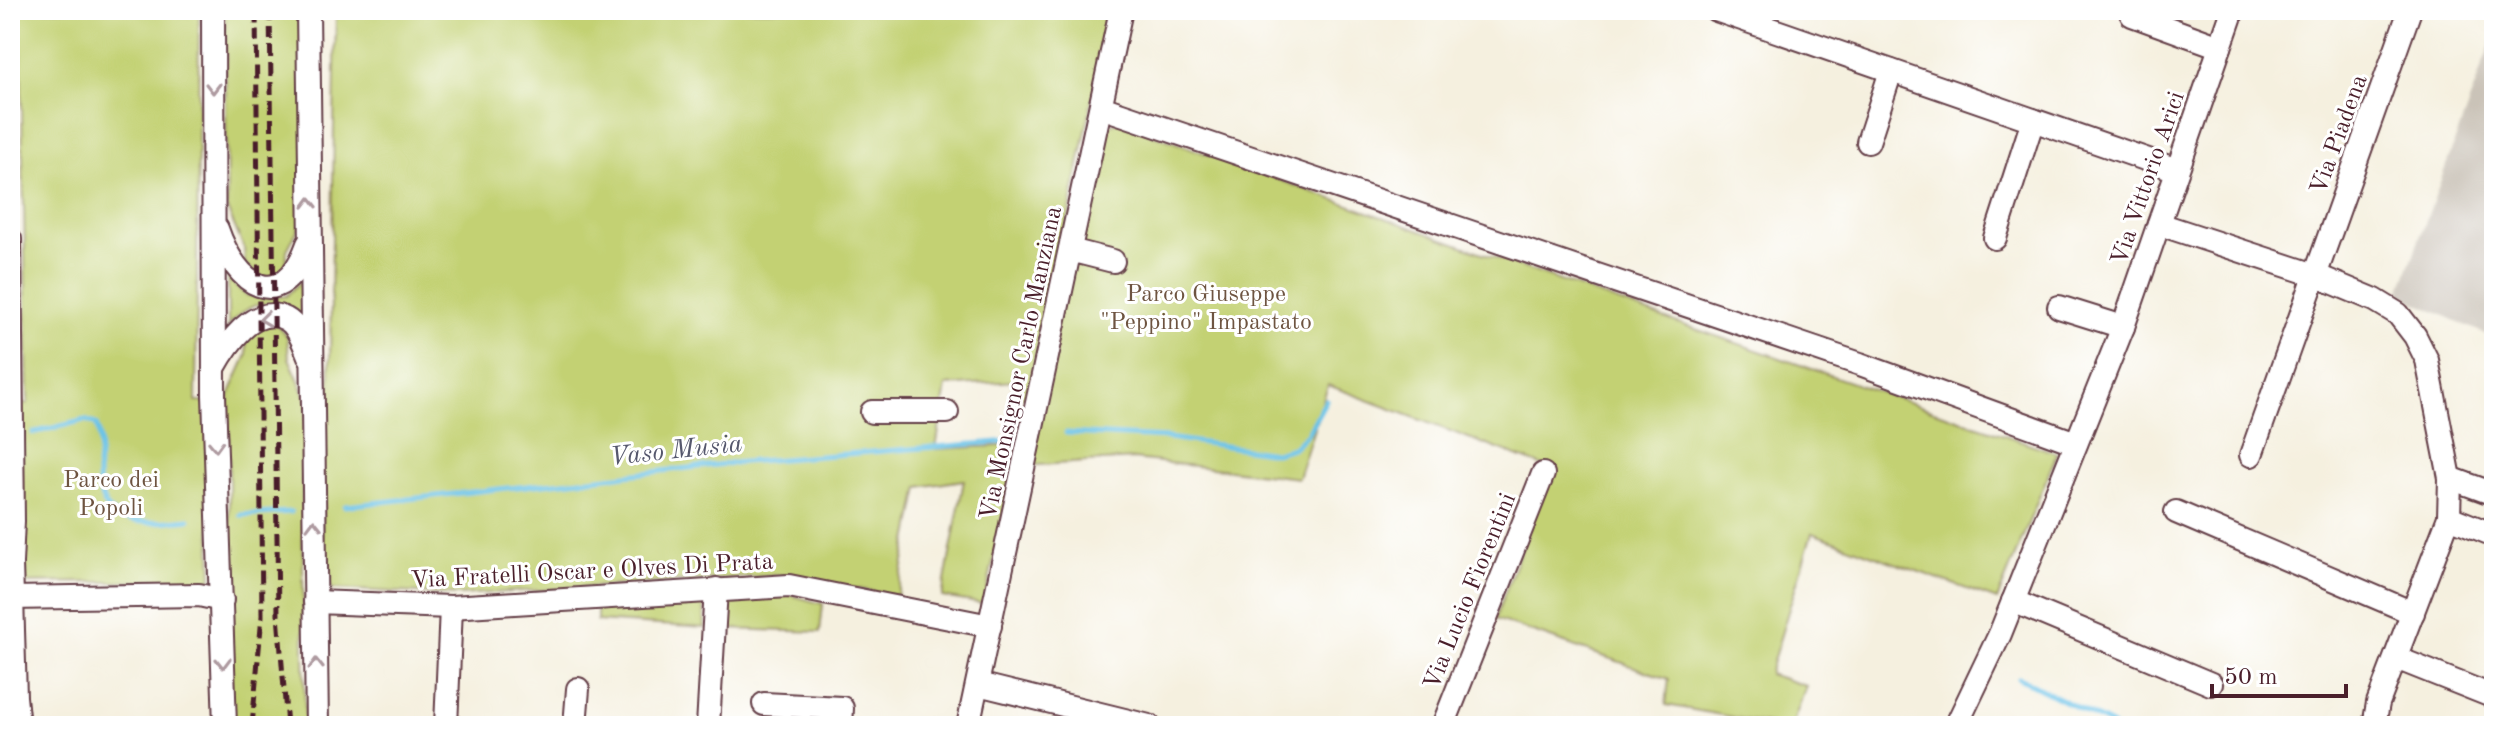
<svg xmlns="http://www.w3.org/2000/svg" width="2504" height="736" viewBox="0 0 2504 736" font-family="'Old Standard TT',serif">
<style>
.industrial{fill:#cac3b8}
.green{fill:#c3d173;stroke:#86784f;stroke-width:2}
.lines{fill:none;stroke-linecap:round;stroke-linejoin:round}
.stream{stroke:#6bc3e8;stroke-width:5}
.minor-casing{stroke:#643e46;stroke-width:26}
.minor{stroke:#fff;stroke-width:22}
.rail{stroke:#4a1f2b;stroke-width:5;stroke-dasharray:12 6;stroke-linecap:butt}
.oneway{stroke:#ae9aa0}
.labels{text-anchor:middle;stroke-width:6;stroke-linejoin:round;paint-order:stroke}
.street-label{font-size:24px;fill:#4a1f2b;stroke:#fff}
.park-label{font-size:24px;fill:#6e5441;stroke:#fff}
.water-label{font-size:26px;font-style:italic;fill:#56586d;stroke:#fff}
</style>
<rect width="100%" height="100%" fill="#fff"/>
<filter id="ink" filterUnits="userSpaceOnUse"><feTurbulence type="fractalNoise" baseFrequency=".0125" numOctaves="2"/><feDisplacementMap in="SourceGraphic" scale="16" xChannelSelector="R" yChannelSelector="G"/><feConvolveMatrix kernelMatrix="1 2 1 2 8 2 1 2 1" color-interpolation-filters="sRGB"/></filter>
<filter id="wash" filterUnits="userSpaceOnUse"><feTurbulence type="fractalNoise" baseFrequency=".006" numOctaves="4" result="noise"/><feDisplacementMap in="SourceGraphic" scale="32" xChannelSelector="R" yChannelSelector="G"/><feGaussianBlur stdDeviation="1.8" result="paint"/><feColorMatrix in="noise" values="0 0 0 0 0 0 0 0 0 0 0 0 0 0 0 0 0 1.4 0 .05"/><feComposite in="paint" operator="in"/></filter>
<g filter="url(#wash)">
<rect width="100%" height="100%" fill="#f5f0df"/>
<polygon class="industrial" points="2494,34 2494,338 2399,295"/>
<g class="green">
<polygon points="20,10 199,10 196,402 207,402 212,581 10,583 10,405 28,403"/>
<polygon points="225,10 302,10 307,212 287,250 286,267 266,280 245,264 244,248 227,209"/>
<polygon points="336,10 1110,10 1034,391 1021,398 1011,398 1014,381 946,386 936,449 1018,445 984,604 942,597 964,480 919,487 897,596 783,575 460,595 332,589 322,578 321,417 329,416"/>
<polygon points="1118,122 1649,313 2057,453 1997,600 1812,533 1769,674 1806,686 1792,726 1781,726 1666,705 1669,679 1495,619 1551,469 1328,385 1298,478 1134,459 1024,466 1096,129"/>
<path d="M228,274L235,286L246,295L266,298L286,296L306,276V328C283,295 252,296 228,327Z"/>
<polygon points="257,325 277,325 287,336 289,358 307,399 302,486 305,726 229,726 229,395 247,355 246,338"/>
<polygon points="787,594 823,604 820,632 728,629 725,599"/>
<polygon points="704,598 705,628 597,621 597,602"/>
</g>
<g class="lines">
<g class="stream">
<path d="M33,433L85,420L96,424C103,441 98,455 98,472C97,533 147,523 189,519"/>
<polyline points="1066,433 1168,438 1275,453 1293,448 1307,434 1326,400"/>
<polyline points="345,506 743,462 1012,441"/>
<polyline points="240,515 291,512"/>
<polyline points="2019,678 2113,726"/>
<polyline points="2257,726 2265,723 2292,726"/>
</g>
</g>
</g>
<g filter="url(#ink)">
<g class="lines">
<defs>
<g id="minor">
<polyline points="213,10 214,395 225,726"/>
<polyline points="308,10 317,726"/>
<polyline points="1716,10 2177,170"/>
<polyline points="2132,15 2220,47"/>
<polyline points="1101,107 1860,364 2076,443"/>
<polyline points="1868,142 1891,71"/>
<polyline points="2159,224 2315,275 2375,300 2398,314 2415,336 2427,360 2450,478 2449,517 2378,703 2374,726"/>
<path d="M217,229C236,285 281,318 308,244"/>
<polyline points="1995,238 2033,120"/>
<polyline points="10,239 13,521 11,563 15,697 18,726"/>
<polyline points="1070,250 1113,261"/>
<polyline points="2059,307 2123,327"/>
<path d="M214,368C226,346 254,302 286,319C298,325 304,344 309,356"/>
<polyline points="872,412 947,412"/>
<polyline points="2251,455 2410,10"/>
<polyline points="2450,478 2494,494"/>
<polyline points="2176,512 2413,613"/>
<polyline points="2449,517 2494,535"/>
<polyline points="10,598 199,595 222,600"/>
<polyline points="2013,601 2211,684"/>
<polyline points="315,602 451,607 789,586 990,626"/>
<polyline points="2396,658 2494,697"/>
<polyline points="978,684 1149,726"/>
<polyline points="764,704 842,708 841,726"/>
<polyline points="446,726 451,607"/>
<polyline points="575,726 578,689"/>
<polyline points="708,726 716,589"/>
<polyline points="968,726 1121,10"/>
<polyline points="1443,726 1543,474"/>
<polyline points="1956,726 2000,634 2123,327 2233,10"/>
</g>
</defs>
<use href="#minor" class="minor-casing"/>
<use href="#minor" class="minor"/>
<g class="rail">
<polyline points="270,10 278,615 287,726"/>
<polyline points="252,726 262,616 256,10"/>
</g>
</g>
<defs><path id="oneway-chevron" d="M-2-3.5L2.5 0L-2 3.5" fill="none" stroke-width="1.6" stroke-linecap="round" stroke-linejoin="round" transform="scale(2)"/></defs>
<g class="oneway">
<use href="#oneway-chevron" transform="translate(213 88) rotate(90)"/>
<use href="#oneway-chevron" transform="translate(310 203) rotate(-91)"/>
<use href="#oneway-chevron" transform="translate(265 319) rotate(173)"/>
<use href="#oneway-chevron" transform="translate(216 446) rotate(88)"/>
<use href="#oneway-chevron" transform="translate(314 525) rotate(-91)"/>
<use href="#oneway-chevron" transform="translate(223 663) rotate(89)"/>
<use href="#oneway-chevron" transform="translate(316 664) rotate(-91)"/>
</g>
</g>
<g class="labels">
<g class="street-label">
<text transform="translate(2338 134) rotate(-70)" y="8">Via Piadena</text>
<text transform="translate(2147 178) rotate(-71)" y="8">Via Vittorio Arici</text>
<text transform="translate(1020 363) rotate(-78)" y="8">Via Monsignor Carlo Manziana</text>
<text transform="translate(592 570) rotate(-3)" y="8">Via Fratelli Oscar e Olves Di Prata</text>
<text transform="translate(1469 591) rotate(-68)" y="8">Via Lucio Fiorentini</text>
</g>
<g class="park-label">
<text x="1206" y="301">Parco Giuseppe<tspan x="1206" dy="28">"Peppino" Impastato</tspan></text>
<text x="111" y="487">Parco dei<tspan x="111" dy="28">Popoli</tspan></text>
</g>
<g class="water-label">
<text transform="translate(676 449) rotate(-6)" y="9">Vaso Musia</text>
</g>
</g>
<rect width="2504" height="736" fill="none" stroke="#fff" stroke-width="40"/>
<path d="M2212 684v12h134v-12" fill="none" stroke="#4a1f2b" stroke-width="4"/>
<text x="2224" y="684" font-size="24" fill="#4a1f2b" stroke="#ffffff" stroke-width="6" paint-order="stroke">50 m</text>
</svg>
